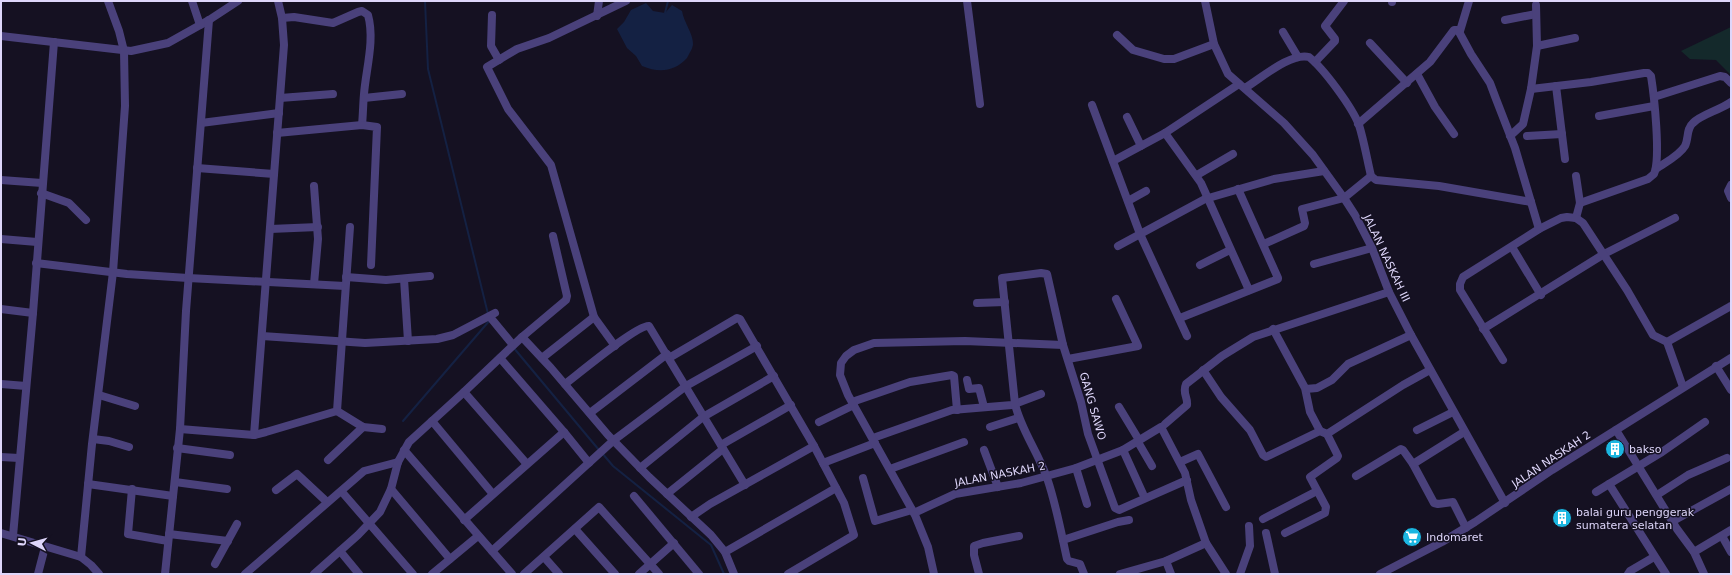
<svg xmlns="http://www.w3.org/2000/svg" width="1732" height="575" viewBox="0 0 1732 575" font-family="'DejaVu Sans',sans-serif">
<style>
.green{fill:#14292b}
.water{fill:#142143}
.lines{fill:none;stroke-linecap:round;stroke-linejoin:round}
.stream{stroke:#142143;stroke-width:2}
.street{stroke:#4a417b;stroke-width:8}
.labels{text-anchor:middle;stroke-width:3;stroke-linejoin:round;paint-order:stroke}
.street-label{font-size:11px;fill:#ded6fa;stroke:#151122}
.poi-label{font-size:11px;fill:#ded6fa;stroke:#151122;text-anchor:start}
</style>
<rect width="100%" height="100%" fill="#151122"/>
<polygon class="green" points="1731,27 1731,75 1716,60 1690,59 1681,51"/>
<path class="water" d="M646,3L653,11L665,13L672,5L682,11C684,23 693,33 693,44C693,48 689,54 687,58C674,72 659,73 642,66L636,56L627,48L617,29L624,22L631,10Z"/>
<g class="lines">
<g class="stream">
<polyline points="425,1 428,69 488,314"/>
<polyline points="665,13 668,1"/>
<polyline points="513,347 599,450"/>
<polyline points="403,421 490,320"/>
<polyline points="602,453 613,466 711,545 724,574"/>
</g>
<g class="street">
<polyline points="192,1 200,25"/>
<polyline points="967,1 980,104"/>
<polyline points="1205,1 1214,44 1228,74 1284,123 1313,155 1344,198 1355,215 1372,248 1389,292 1411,335 1505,503"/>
<polyline points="1392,2 1392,1"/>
<polyline points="492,15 491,46 499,60"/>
<polyline points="597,16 599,1"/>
<path d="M282,18L294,17L333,23L358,12L362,11L368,15C375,40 366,69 364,94C363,105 363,115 362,125"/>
<polyline points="1505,20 1536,14"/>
<polyline points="1460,31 1469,1"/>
<polyline points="1283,32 1298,57"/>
<polyline points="1117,35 1133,50 1164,59 1174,59 1214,44"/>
<polyline points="1,36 131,51 168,43 209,20 238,1"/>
<polyline points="1370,43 1407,83"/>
<polyline points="1537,46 1575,38"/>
<polyline points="1315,62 1335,41 1335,39 1325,26 1344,1"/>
<polyline points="1417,74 1435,107 1454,134"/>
<polyline points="1556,86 1565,159"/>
<path d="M1245,88C1260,79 1291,52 1309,57C1324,69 1352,107 1359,125C1364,141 1367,159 1371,176L1376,180L1439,186L1531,202"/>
<path d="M1531,89L1591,82L1644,73H1648L1651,76C1654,95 1661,158 1654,174L1648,179L1580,203"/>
<polyline points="1654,97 1720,76 1725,77 1731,83"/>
<polyline points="280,98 333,94"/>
<polyline points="364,98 402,94"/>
<polyline points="1092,105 1140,234 1187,336"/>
<polyline points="1599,116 1654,106"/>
<polyline points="1127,117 1141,146"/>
<polyline points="201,123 279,113"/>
<polyline points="1358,124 1430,62 1454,30 1458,30 1471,54 1490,83 1496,99 1515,148 1539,229"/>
<polyline points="277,133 362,125 377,127 371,265"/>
<polyline points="1165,133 1201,183 1249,290"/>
<polyline points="1510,136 1523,124 1531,89 1537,46 1536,5"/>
<polyline points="1527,136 1562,134"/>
<polyline points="1113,161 1165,133 1239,84"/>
<polyline points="197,168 274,174"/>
<path d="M1656,169C1664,163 1679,156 1685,146C1689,138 1686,129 1693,123C1700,115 1720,110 1731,102"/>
<polyline points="1197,175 1233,154"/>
<polyline points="1,180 42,183"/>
<polyline points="1731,185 1728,191 1731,198"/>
<polyline points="41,193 69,203 86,220"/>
<polyline points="1128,201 1146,191"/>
<polyline points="1576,218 1580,203 1576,176"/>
<polyline points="270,229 318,227"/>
<polyline points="1,239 37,242"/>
<polyline points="1264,244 1304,226 1305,223 1302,209 1344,198 1371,176"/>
<polyline points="1118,246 1205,199 1274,179 1324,171"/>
<polyline points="1512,247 1541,295"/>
<polyline points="36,263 127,274 188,278 345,286"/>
<polyline points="1314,264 1372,248"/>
<polyline points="1200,265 1230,250"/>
<polyline points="346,277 386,280 430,276"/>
<polyline points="404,279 408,341"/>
<polyline points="314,284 318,239 314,186"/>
<polyline points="977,303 1005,302"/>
<polyline points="1,309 33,313"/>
<polyline points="490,317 513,345"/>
<polyline points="1180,318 1278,279 1278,278 1238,189"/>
<polyline points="1273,329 1305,388 1310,412 1320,431 1327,434 1338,456 1337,458 1310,477 1326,507 1325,513 1285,533"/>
<polyline points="1483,329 1604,254 1675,218"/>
<polyline points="262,336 365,343 437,339 453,335 495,313"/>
<polyline points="522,337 551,368 608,435 649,477 711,535 725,552 734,574"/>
<polyline points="1667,342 1731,306"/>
<polyline points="615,346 594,317 551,165 508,109 487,67 517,49 549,38 626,1"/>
<polyline points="500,358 564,432 589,463"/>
<polyline points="542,358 594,317"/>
<polyline points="669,358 737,318 740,319 814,446 844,503 854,535 788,574"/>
<polyline points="1068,359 1138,346 1116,299"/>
<polyline points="1503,360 1460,290 1460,284 1463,277 1539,229 1561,218 1567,217 1576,218 1583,223 1627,290 1653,335 1667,342 1683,387"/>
<polyline points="1716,366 1731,390"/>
<polyline points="1203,370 1221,397 1250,430 1263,455 1266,457 1320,431"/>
<polyline points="967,380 969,389 979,388 984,407"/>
<polyline points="1,384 26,386"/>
<path d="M565,384C577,375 638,324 649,326L745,485"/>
<polyline points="1306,389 1317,388 1332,380 1348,364 1411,335"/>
<polyline points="464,392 526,463"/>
<polyline points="99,395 135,406"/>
<polyline points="852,402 910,382 952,375 954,376 957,410"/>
<polyline points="1119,407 1139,440"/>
<polyline points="337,411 363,427 382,429"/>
<polyline points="590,413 667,354"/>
<polyline points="432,421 492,493"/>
<polyline points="819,422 854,405"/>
<path d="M1165,424L1187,405C1188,397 1182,393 1186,384L1222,356L1253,337L1389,292"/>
<polyline points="990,427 1018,418"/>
<polyline points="180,429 254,435 266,432 337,411 350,227"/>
<polyline points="1417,430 1453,412"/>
<polyline points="1616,430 1677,529 1694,552 1704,574"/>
<polyline points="1327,434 1403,385 1430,370"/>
<polyline points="254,435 284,45 282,18 278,1"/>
<polyline points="873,438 952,410 1012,405 1041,394"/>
<polyline points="93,439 109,441 129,447"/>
<polyline points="1138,442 1152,466"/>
<polyline points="721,445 791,405"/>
<polyline points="177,448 230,455"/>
<polyline points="404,450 512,574"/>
<polyline points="984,450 998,487"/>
<polyline points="1123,450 1143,494"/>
<polyline points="1,457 19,458"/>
<polyline points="328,460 363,427"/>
<polyline points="1180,462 1198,454 1226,507"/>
<polyline points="823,463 875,443"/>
<polyline points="1413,464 1434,503 1438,504 1453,502 1466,528"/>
<polyline points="640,468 703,417 774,376"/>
<polyline points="1076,468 1087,504"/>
<polyline points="890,469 964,442"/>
<polyline points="1356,476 1401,449 1403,450 1413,464 1464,432"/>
<polyline points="863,478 875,521 912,510"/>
<polyline points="175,482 227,489"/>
<polyline points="88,484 173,496"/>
<polyline points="132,489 128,534 168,541"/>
<polyline points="391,489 450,559"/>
<polyline points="276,490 297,474 327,502"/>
<polyline points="342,492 413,574"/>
<polyline points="1596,492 1609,484"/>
<polyline points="667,494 723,449"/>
<polyline points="1657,495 1688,475 1727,458"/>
<polyline points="634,496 699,574"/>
<polyline points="914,513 955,494 1021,483 1076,468 1123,450 1161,427 1185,473 1191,500 1206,543 1226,574"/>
<polyline points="691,517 710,504 814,446"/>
<polyline points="1263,519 1317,491"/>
<polyline points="464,520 564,432"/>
<polyline points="1673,521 1731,489"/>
<polyline points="575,529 615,574"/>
<polyline points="1,533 81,557 91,565 99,574"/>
<polyline points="1266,533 1275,574"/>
<polyline points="169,534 228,541"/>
<polyline points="13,536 33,313 54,42"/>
<polyline points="1722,536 1731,552"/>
<polyline points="1063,540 1118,522 1129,520"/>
<polyline points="340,551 359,574"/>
<polyline points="492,551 614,440 686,386 757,346"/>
<polyline points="725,552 836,488"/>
<polyline points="1694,552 1731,530"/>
<polyline points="81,557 92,444 113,272 125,106 124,51 119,31 108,1"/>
<polyline points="544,557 559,574"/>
<polyline points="1166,561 1171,574"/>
<polyline points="215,564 237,524"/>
<polyline points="38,574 45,547"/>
<polyline points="165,574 180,429 186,311 209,20"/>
<polyline points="245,574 364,471 398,462"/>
<polyline points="314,574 358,535 380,512 391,489 398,462 409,442 464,392 522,337 566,300 567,296 553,236"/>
<polyline points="432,574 478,536"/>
<polyline points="524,574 599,507 659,574"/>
<polyline points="639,574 674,543"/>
<polyline points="934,574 928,547 915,515 848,395 840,375 841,363 846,356 854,350 874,343 965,341 1063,345"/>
<polyline points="979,574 974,555 974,546 983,543 1019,536"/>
<path d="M1084,574L1080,564L1069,561L1067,559C1061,532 1056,504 1047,478C1038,452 1021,430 1015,404L1002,278L1041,273L1047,274L1063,345L1081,402L1088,434L1115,508L1119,510L1187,480"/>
<polyline points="1120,574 1166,561 1206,543"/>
<polyline points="1240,574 1250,546 1249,526"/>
<polyline points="1380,574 1442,542 1475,522 1552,470 1731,358"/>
<polyline points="1628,574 1630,571 1654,557"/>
<polyline points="1666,574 1609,484 1662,452 1705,422"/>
</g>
</g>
<defs>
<symbol id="building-disc" viewBox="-11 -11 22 22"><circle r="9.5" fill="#1bb6e1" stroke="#151122"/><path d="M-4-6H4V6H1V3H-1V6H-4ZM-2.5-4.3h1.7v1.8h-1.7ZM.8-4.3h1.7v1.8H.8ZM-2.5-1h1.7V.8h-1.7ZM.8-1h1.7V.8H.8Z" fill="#fff"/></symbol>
<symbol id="supermarket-disc" viewBox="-11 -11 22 22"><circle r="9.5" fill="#1bb6e1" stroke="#151122"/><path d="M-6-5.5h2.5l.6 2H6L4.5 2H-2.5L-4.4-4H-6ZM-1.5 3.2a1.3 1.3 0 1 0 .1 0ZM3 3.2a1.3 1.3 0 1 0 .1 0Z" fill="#fff"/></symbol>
</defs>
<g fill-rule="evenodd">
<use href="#building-disc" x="1604" y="438" width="22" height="22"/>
<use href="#building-disc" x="1551" y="507" width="22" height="22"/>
<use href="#supermarket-disc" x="1401" y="526" width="22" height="22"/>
</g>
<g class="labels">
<g class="street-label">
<text transform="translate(1387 258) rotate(65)" y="4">JALAN NASKAH III</text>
<text transform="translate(1093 406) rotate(74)" y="4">GANG SAWO</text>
<text transform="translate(1551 459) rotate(-34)" y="4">JALAN NASKAH 2</text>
<text transform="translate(1000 474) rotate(-11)" y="4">JALAN NASKAH 2</text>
</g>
<g class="poi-label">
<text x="1629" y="453">bakso</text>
<text x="1576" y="516">balai guru penggerak<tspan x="1576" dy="13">sumatera selatan</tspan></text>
<text x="1426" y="541">Indomaret</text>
</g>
</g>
<rect width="1732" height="575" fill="none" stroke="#ded6fa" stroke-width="4"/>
<g transform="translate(32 543) rotate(276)" stroke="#151122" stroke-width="3" paint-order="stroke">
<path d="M0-3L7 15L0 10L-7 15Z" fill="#ded6fa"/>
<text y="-6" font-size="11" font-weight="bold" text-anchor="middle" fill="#ded6fa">U</text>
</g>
</svg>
